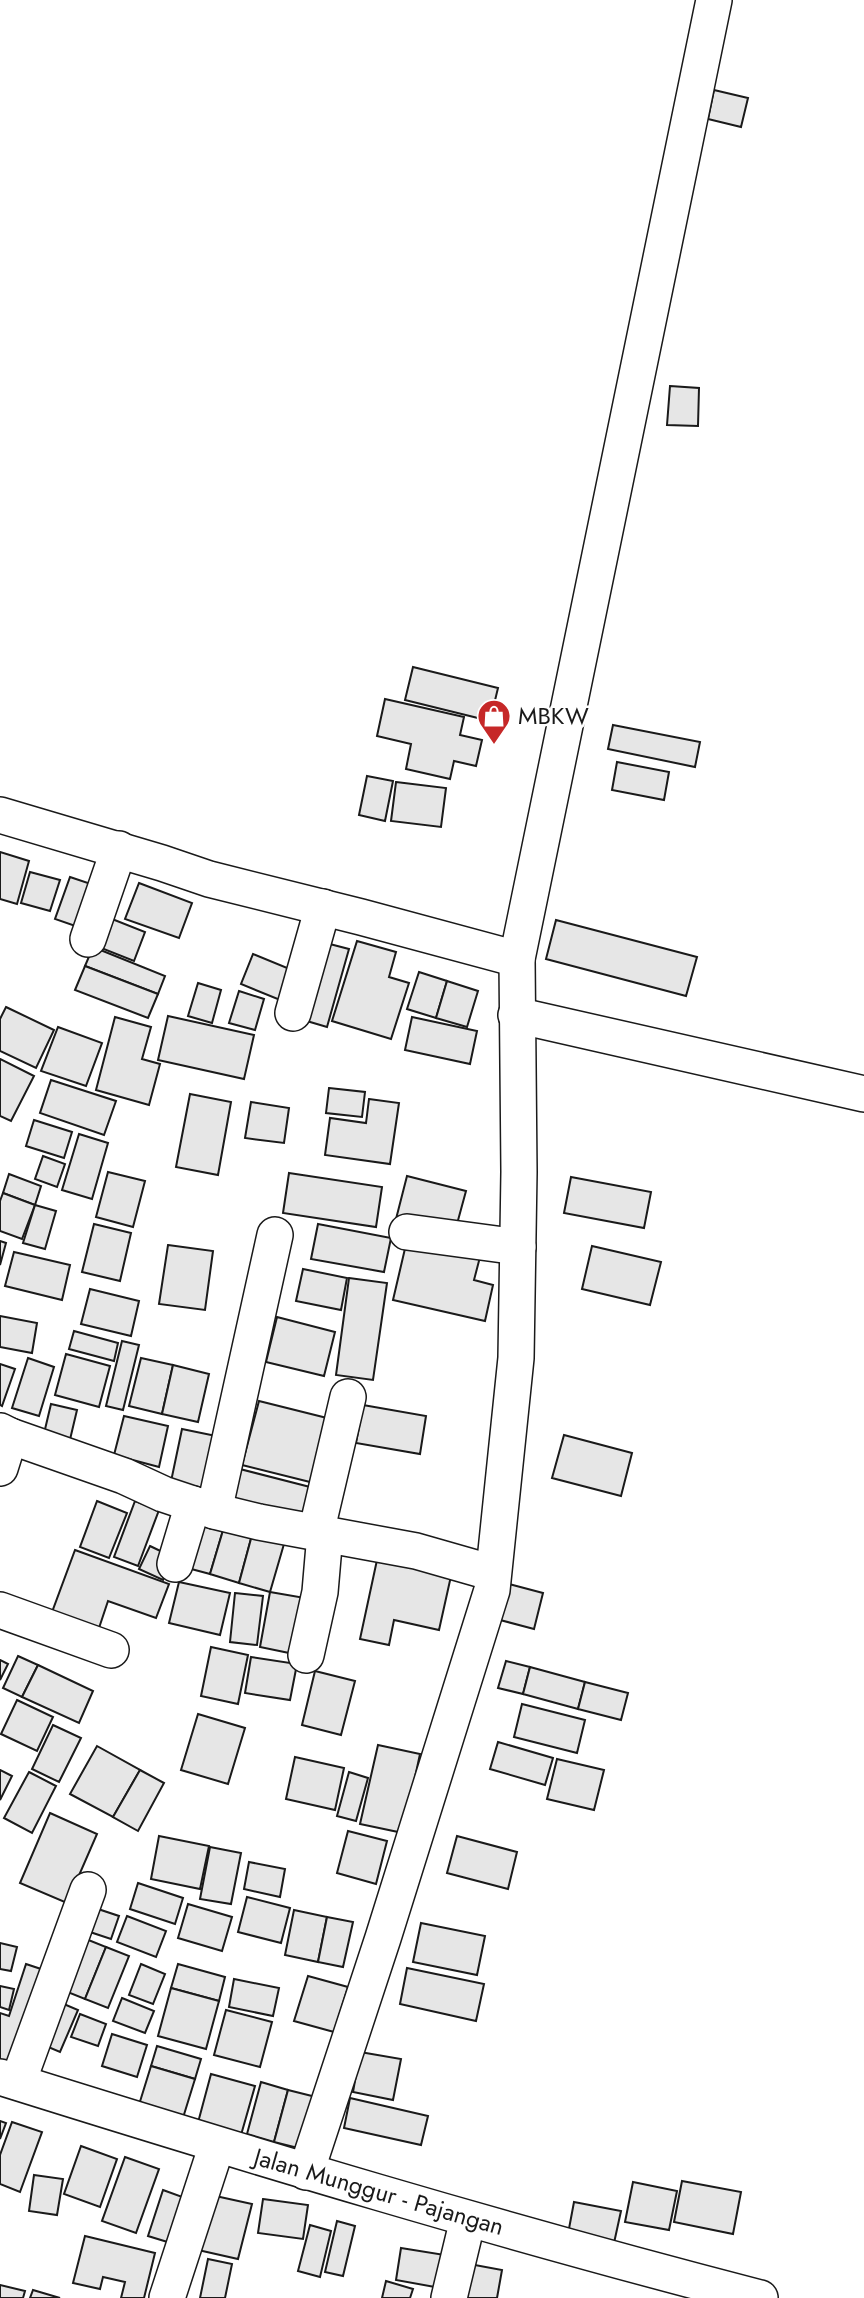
<svg xmlns="http://www.w3.org/2000/svg" width="864" height="2298" viewBox="0 0 864 2298" font-family="Jost,sans-serif">
<style>
.building{fill:#e6e6e6;stroke:#1a1a1a;stroke-width:2}
.lines{fill:none;stroke-linecap:round;stroke-linejoin:round}
.minor-casing{stroke:#1a1a1a;stroke-width:38}
.minor{stroke:#fff;stroke-width:35}
.labels{text-anchor:middle;stroke-width:5;stroke-linejoin:round;paint-order:stroke}
.poi-label{font-size:24px;fill:#1a1a1a;stroke:#fff;text-anchor:start}
.street-label{font-size:24px;fill:#1a1a1a;stroke:#fff}
</style>
<rect width="100%" height="100%" fill="#fff"/>
<g class="building">
<polygon points="714,90 748,98 741,127 708,119"/>
<polygon points="670,386 699,388 698,426 667,425"/>
<polygon points="413,667 498,688 490,721 405,700"/>
<polygon points="385,699 464,717 460,735 482,740 476,766 454,761 450,779 406,769 411,744 377,736"/>
<polygon points="613,725 700,742 695,767 608,749"/>
<polygon points="617,762 669,772 664,800 612,790"/>
<polygon points="367,776 393,781 385,821 359,815"/>
<polygon points="396,782 446,788 441,827 391,821"/>
<polygon points="0,852 29,861 17,904 0,899"/>
<polygon points="30,872 60,880 50,911 21,903"/>
<polygon points="70,877 100,887 84,929 55,919"/>
<polygon points="139,883 192,903 179,938 125,919"/>
<polygon points="102,915 145,932 134,961 91,944"/>
<polygon points="556,920 697,957 686,996 546,959"/>
<polygon points="357,941 396,952 389,977 409,983 391,1039 332,1021"/>
<polygon points="322,942 349,949 327,1027 300,1019"/>
<polygon points="93,947 165,976 158,994 85,966"/>
<polygon points="253,954 297,972 285,1002 241,984"/>
<polygon points="85,966 158,994 148,1018 75,990"/>
<polygon points="419,972 447,981 436,1018 407,1009"/>
<polygon points="447,981 478,991 467,1027 436,1018"/>
<polygon points="198,983 221,990 212,1023 188,1016"/>
<polygon points="239,991 264,999 255,1030 229,1023"/>
<polygon points="6,1007 54,1030 36,1068 0,1051 0,1019"/>
<polygon points="168,1016 254,1035 244,1079 158,1060"/>
<polygon points="115,1017 151,1027 142,1059 160,1064 149,1105 96,1090"/>
<polygon points="412,1017 477,1031 470,1064 405,1050"/>
<polygon points="58,1027 102,1043 86,1086 41,1071"/>
<polygon points="0,1059 34,1076 11,1121 0,1116"/>
<polygon points="51,1080 116,1101 104,1135 40,1113"/>
<polygon points="329,1088 365,1092 362,1117 326,1113"/>
<polygon points="190,1094 231,1102 218,1175 176,1167"/>
<polygon points="369,1099 399,1103 390,1164 325,1155 330,1118 366,1123"/>
<polygon points="251,1102 289,1108 284,1143 245,1138"/>
<polygon points="34,1120 72,1132 64,1158 26,1146"/>
<polygon points="79,1134 108,1143 92,1199 62,1190"/>
<polygon points="43,1156 65,1164 57,1187 35,1179"/>
<polygon points="108,1172 145,1181 133,1227 96,1217"/>
<polygon points="289,1173 382,1187 376,1227 283,1213"/>
<polygon points="9,1174 41,1186 35,1205 3,1193"/>
<polygon points="407,1176 466,1191 454,1235 396,1219"/>
<polygon points="571,1177 651,1192 644,1228 564,1213"/>
<polygon points="3,1193 35,1205 22,1239 0,1231 0,1201"/>
<polygon points="35,1205 56,1211 45,1249 23,1243"/>
<polygon points="94,1224 131,1233 120,1281 82,1272"/>
<polygon points="318,1224 391,1238 384,1272 311,1259"/>
<polygon points="407,1240 480,1257 474,1280 493,1285 485,1321 393,1300"/>
<polygon points="0,1241 6,1243 0,1265"/>
<polygon points="168,1245 213,1251 205,1310 159,1304"/>
<polygon points="592,1246 661,1262 650,1305 582,1289"/>
<polygon points="14,1252 70,1265 62,1300 5,1286"/>
<polygon points="303,1269 347,1278 341,1310 296,1301"/>
<polygon points="349,1278 387,1283 373,1380 336,1375"/>
<polygon points="90,1289 139,1301 131,1336 81,1324"/>
<polygon points="0,1316 37,1323 32,1353 0,1347"/>
<polygon points="277,1317 335,1332 324,1376 266,1362"/>
<polygon points="74,1331 118,1343 114,1361 69,1349"/>
<polygon points="122,1341 139,1345 123,1410 106,1406"/>
<polygon points="66,1354 110,1366 99,1407 55,1395"/>
<polygon points="28,1358 54,1367 39,1416 12,1408"/>
<polygon points="141,1358 173,1365 162,1414 129,1406"/>
<polygon points="0,1364 15,1369 2,1406 0,1405"/>
<polygon points="173,1365 209,1374 198,1422 162,1414"/>
<polygon points="259,1401 335,1420 318,1484 242,1465"/>
<polygon points="51,1404 77,1410 68,1448 42,1442"/>
<polygon points="363,1405 426,1416 420,1454 356,1443"/>
<polygon points="124,1416 168,1426 159,1467 114,1455"/>
<polygon points="182,1429 221,1437 208,1500 169,1491"/>
<polygon points="564,1435 632,1453 621,1496 552,1478"/>
<polygon points="232,1467 314,1488 304,1527 222,1506"/>
<polygon points="97,1501 127,1513 109,1558 80,1547"/>
<polygon points="135,1501 159,1510 138,1566 114,1557"/>
<polygon points="194,1518 224,1527 210,1574 180,1566"/>
<polygon points="224,1527 252,1535 239,1583 210,1574"/>
<polygon points="252,1535 284,1544 270,1592 239,1583"/>
<polygon points="150,1546 173,1557 163,1580 139,1569"/>
<polygon points="75,1550 169,1584 156,1618 108,1601 95,1640 48,1623"/>
<polygon points="377,1560 451,1576 439,1630 394,1620 389,1645 360,1639"/>
<polygon points="179,1582 230,1593 220,1635 169,1623"/>
<polygon points="509,1584 543,1593 534,1629 500,1620"/>
<polygon points="270,1592 305,1598 294,1654 260,1647"/>
<polygon points="235,1593 263,1596 257,1645 230,1642"/>
<polygon points="211,1647 248,1655 238,1704 201,1696"/>
<polygon points="18,1656 38,1665 22,1697 3,1688"/>
<polygon points="251,1657 297,1664 290,1700 245,1693"/>
<polygon points="0,1660 8,1664 0,1680"/>
<polygon points="506,1661 530,1667 523,1694 498,1688"/>
<polygon points="38,1665 93,1691 79,1723 22,1697"/>
<polygon points="530,1667 585,1682 578,1709 523,1694"/>
<polygon points="315,1671 355,1681 341,1735 302,1725"/>
<polygon points="585,1682 628,1693 621,1720 578,1709"/>
<polygon points="17,1700 53,1717 37,1751 1,1734"/>
<polygon points="522,1704 585,1720 577,1753 514,1737"/>
<polygon points="198,1714 245,1728 228,1784 181,1770"/>
<polygon points="53,1725 81,1738 59,1782 32,1769"/>
<polygon points="498,1742 553,1758 545,1785 490,1769"/>
<polygon points="378,1745 420,1754 403,1833 360,1824"/>
<polygon points="97,1746 140,1770 113,1817 70,1794"/>
<polygon points="295,1757 344,1768 335,1810 286,1799"/>
<polygon points="557,1759 604,1770 594,1810 547,1799"/>
<polygon points="0,1770 12,1776 0,1800"/>
<polygon points="140,1770 164,1783 138,1831 113,1817"/>
<polygon points="29,1772 56,1786 32,1833 4,1818"/>
<polygon points="349,1772 368,1778 356,1821 337,1816"/>
<polygon points="50,1813 97,1834 67,1903 20,1883"/>
<polygon points="348,1831 387,1841 376,1884 337,1873"/>
<polygon points="159,1836 209,1846 200,1889 151,1879"/>
<polygon points="457,1836 517,1852 508,1889 447,1873"/>
<polygon points="210,1847 241,1853 231,1904 200,1899"/>
<polygon points="249,1862 285,1869 280,1897 244,1889"/>
<polygon points="138,1883 183,1898 175,1924 130,1909"/>
<polygon points="247,1897 290,1908 281,1943 238,1932"/>
<polygon points="188,1904 232,1917 222,1951 178,1938"/>
<polygon points="92,1907 119,1916 111,1939 84,1930"/>
<polygon points="294,1910 327,1917 318,1962 285,1955"/>
<polygon points="127,1916 166,1931 156,1957 117,1942"/>
<polygon points="327,1917 353,1922 343,1967 318,1962"/>
<polygon points="421,1923 485,1936 477,1975 413,1962"/>
<polygon points="76,1935 106,1947 85,1999 55,1987"/>
<polygon points="0,1943 17,1947 11,1971 0,1969"/>
<polygon points="106,1947 129,1956 108,2008 85,1999"/>
<polygon points="26,1964 50,1972 17,2072 0,2067 0,2013 9,2016"/>
<polygon points="141,1964 165,1974 153,2004 129,1995"/>
<polygon points="178,1964 225,1977 219,2001 171,1988"/>
<polygon points="407,1968 484,1984 476,2021 400,2004"/>
<polygon points="308,1976 348,1987 334,2032 294,2021"/>
<polygon points="234,1979 279,1988 273,2016 229,2007"/>
<polygon points="0,1986 14,1989 9,2010 0,2007"/>
<polygon points="171,1988 219,2001 206,2049 158,2036"/>
<polygon points="122,1998 154,2011 145,2033 113,2021"/>
<polygon points="52,1999 78,2010 60,2052 34,2041"/>
<polygon points="226,2010 272,2022 260,2067 214,2055"/>
<polygon points="80,2014 106,2024 98,2046 71,2037"/>
<polygon points="112,2034 147,2045 137,2077 102,2066"/>
<polygon points="157,2046 201,2059 195,2079 151,2066"/>
<polygon points="360,2052 401,2059 393,2100 353,2092"/>
<polygon points="151,2066 195,2079 182,2121 138,2108"/>
<polygon points="211,2074 255,2086 239,2142 196,2130"/>
<polygon points="261,2082 288,2090 274,2142 247,2134"/>
<polygon points="288,2090 316,2097 302,2149 274,2142"/>
<polygon points="350,2098 428,2116 421,2145 344,2128"/>
<polygon points="0,2121 6,2123 0,2139"/>
<polygon points="12,2122 42,2132 20,2192 0,2184 0,2155"/>
<polygon points="81,2146 117,2159 100,2207 64,2194"/>
<polygon points="125,2157 159,2169 136,2233 102,2221"/>
<polygon points="34,2175 63,2179 57,2215 29,2211"/>
<polygon points="682,2181 741,2192 733,2234 674,2222"/>
<polygon points="633,2182 677,2191 669,2230 625,2222"/>
<polygon points="163,2190 188,2199 174,2244 148,2236"/>
<polygon points="211,2195 252,2204 238,2259 198,2250"/>
<polygon points="263,2199 308,2205 303,2239 258,2233"/>
<polygon points="574,2202 621,2211 614,2243 568,2234"/>
<polygon points="337,2221 355,2226 343,2276 325,2272"/>
<polygon points="310,2225 331,2231 320,2277 298,2271"/>
<polygon points="85,2236 155,2253 144,2298 121,2298 125,2282 103,2277 100,2289 73,2283"/>
<polygon points="401,2248 451,2256 446,2289 396,2280"/>
<polygon points="208,2259 232,2264 225,2298 200,2298"/>
<polygon points="464,2263 502,2270 497,2298 457,2298"/>
<polygon points="386,2281 413,2289 410,2298 382,2298"/>
<polygon points="0,2285 25,2291 23,2298 0,2298"/>
<polygon points="33,2290 60,2298 30,2298"/>
</g>
<g class="lines">
<defs>
<g id="minor">
<polyline points="0,815 162,863 209,879 361,917 517,959"/>
<polyline points="88,939 119,849"/>
<polyline points="293,1013 323,907"/>
<polyline points="516,1015 864,1094"/>
<polyline points="407,1232 518,1247"/>
<polyline points="0,1431 10,1436 124,1476 163,1494 214,1511 259,1522 416,1551 493,1573"/>
<polyline points="0,1468 10,1436"/>
<polyline points="214,1511 275,1235"/>
<polyline points="316,1533 348,1397"/>
<polyline points="175,1564 193,1504"/>
<polyline points="0,1610 111,1650"/>
<polyline points="306,1655 320,1592 325,1534"/>
<path d="M0,2077C252,2156 504,2232 760,2298"/>
<polyline points="18,2082 88,1890"/>
<polyline points="306,2172 383,1938 492,1590 516,1358 519,1172 517,959 714,0"/>
<polyline points="167,2298 217,2145"/>
<polyline points="449,2298 468,2219"/>
</g>
</defs>
<use href="#minor" class="minor-casing"/>
<use href="#minor" class="minor"/>
</g>
<defs>
<symbol id="shop-pin" viewBox="-11 -11 22 30"><path d="M0 17L-7.5 6A9.5 9.5 0 1 1 7.5 6Z" fill="#c62828" stroke="#fff"/><path d="M-5-2.5h2.3a2.7 3.5 0 0 1 5.4 0H5L5.5 6h-11ZM-1.5-2.5h3a1.5 2.3 0 0 0-3 0Z" fill="#fff"/></symbol>
</defs>
<g fill-rule="evenodd">
<use href="#shop-pin" x="475" y="697" width="38" height="52"/>
</g>
<g class="labels">
<g class="poi-label">
<text x="518" y="724">MBKW</text>
</g>
<g class="street-label">
<text transform="translate(379 2192) rotate(16)" y="8">Jalan Munggur - Pajangan</text>
</g>
</g>
</svg>
